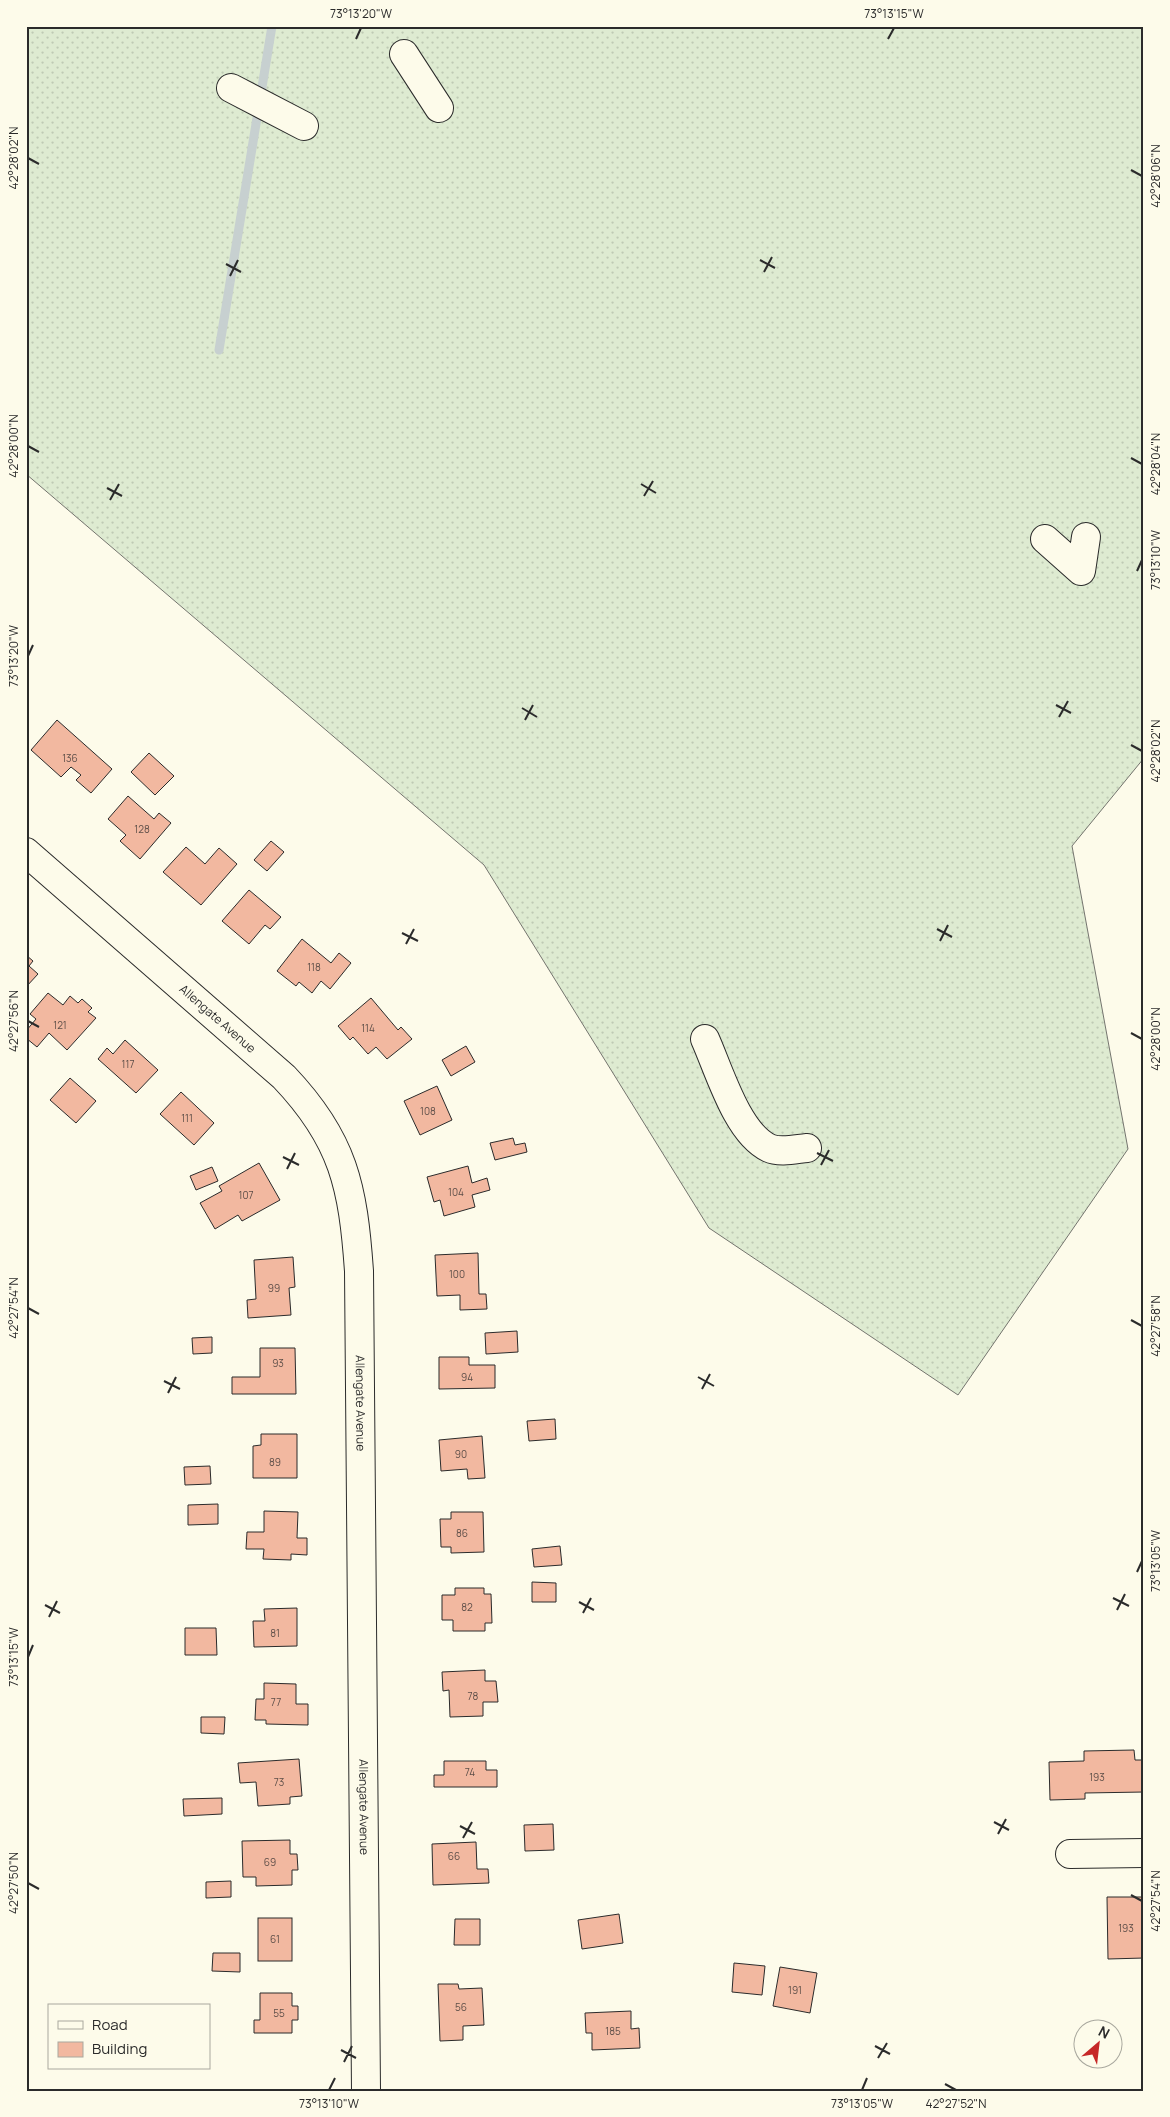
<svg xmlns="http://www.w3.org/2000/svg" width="1170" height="2117" viewBox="0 0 1170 2117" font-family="Manrope,sans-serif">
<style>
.grass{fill:url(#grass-dots);stroke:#74746e}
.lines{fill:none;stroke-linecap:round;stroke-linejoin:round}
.stream{stroke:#c7d0d0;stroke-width:9}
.building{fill:#f2b8a0;stroke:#2b2b2b}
.minor-casing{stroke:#2b2b2b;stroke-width:30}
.minor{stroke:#fdfbea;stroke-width:28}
.ticks{fill:none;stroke:#2b2b2b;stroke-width:2}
.labels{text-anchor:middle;stroke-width:4;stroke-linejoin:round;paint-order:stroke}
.number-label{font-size:10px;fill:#5d4e48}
.street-label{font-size:12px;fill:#2b2b2b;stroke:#fdfbea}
.neatline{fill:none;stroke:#2b2b2b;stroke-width:2}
.ticks-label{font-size:12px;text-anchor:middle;fill:#2b2b2b}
</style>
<defs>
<pattern id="grass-dots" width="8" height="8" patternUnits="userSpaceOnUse" patternTransform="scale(1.25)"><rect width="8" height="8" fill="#deebd1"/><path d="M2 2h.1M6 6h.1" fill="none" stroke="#bfcab4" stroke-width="1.8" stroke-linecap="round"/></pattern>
</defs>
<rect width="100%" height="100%" fill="#fdfbea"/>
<polygon class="grass" points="26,26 1144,26 1144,758 1072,846 1128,1149 958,1395 709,1228 484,865 26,474"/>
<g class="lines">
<polyline class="stream" points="219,350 272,26"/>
</g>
<g class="building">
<polygon points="57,720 112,769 91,793 76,780 81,775 71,767 61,777 31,750"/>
<polygon points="149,753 174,776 155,795 131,772"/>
<polygon points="128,796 154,819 159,813 171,823 140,859 120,841 126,835 108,819"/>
<polygon points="271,841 284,852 267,871 254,860"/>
<polygon points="186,847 205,864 219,848 237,864 201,905 163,872"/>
<polygon points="249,890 281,917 270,929 265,925 249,944 222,921"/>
<polygon points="302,939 331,963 339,953 351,963 330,989 321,981 312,993 299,982 296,986 277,971"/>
<polygon points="26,955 33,961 29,966 38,974 26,987"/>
<polygon points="48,993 63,1005 70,996 78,1003 82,999 92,1008 88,1012 96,1018 67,1050 49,1033 37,1047 26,1038 26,1031 36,1019 30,1014"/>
<polygon points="371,998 398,1030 401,1027 412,1039 387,1059 376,1047 368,1054 353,1037 350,1040 338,1026"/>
<polygon points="125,1040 158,1070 136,1093 98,1059 107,1048 113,1054"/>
<polygon points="466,1046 475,1062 451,1076 442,1060"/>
<polygon points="70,1078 96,1101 76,1123 50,1100"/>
<polygon points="437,1086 452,1120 420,1135 404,1101"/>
<polygon points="181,1092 214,1123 194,1145 160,1114"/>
<polygon points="513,1138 515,1145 525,1143 527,1152 495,1160 490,1143"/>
<polygon points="259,1163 280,1200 242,1221 238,1215 215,1229 200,1203 222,1191 219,1186"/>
<polygon points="468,1166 472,1183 487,1178 490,1190 472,1195 475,1207 444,1216 440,1200 434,1202 427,1177"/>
<polygon points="212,1167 218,1181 196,1190 190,1176"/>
<polygon points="478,1253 479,1294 486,1294 487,1309 460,1310 460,1295 437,1296 435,1255"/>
<polygon points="293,1257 295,1287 289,1288 291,1315 248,1318 247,1300 256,1299 254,1260"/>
<polygon points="517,1331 518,1352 486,1354 485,1333"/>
<polygon points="212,1337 212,1353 193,1354 192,1338"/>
<polygon points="260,1348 295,1348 296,1394 232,1394 232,1377 260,1377"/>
<polygon points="439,1357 469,1357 469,1365 495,1365 495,1388 439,1389"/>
<polygon points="555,1419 556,1439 529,1441 527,1421"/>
<polygon points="261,1434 297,1434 297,1478 253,1478 253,1446 261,1445"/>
<polygon points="482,1436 485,1478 468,1479 467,1469 441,1471 439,1440"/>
<polygon points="210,1466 211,1484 185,1485 184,1467"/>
<polygon points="218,1504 218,1524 188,1525 188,1505"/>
<polygon points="264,1511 298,1512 297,1538 307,1538 307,1555 291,1554 291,1560 263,1559 264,1549 246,1549 247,1532 264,1532"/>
<polygon points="451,1512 483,1512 484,1552 451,1553 451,1547 441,1547 440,1519 451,1519"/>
<polygon points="560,1546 562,1565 534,1567 532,1549"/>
<polygon points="532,1582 556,1583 556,1602 532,1602"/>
<polygon points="455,1588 484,1588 484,1594 491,1594 492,1623 485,1623 485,1631 453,1631 453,1620 442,1620 442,1595 455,1595"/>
<polygon points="297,1608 297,1646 254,1647 253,1621 265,1621 264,1609"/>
<polygon points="185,1628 216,1628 217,1655 185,1655"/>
<polygon points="485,1670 485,1681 496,1681 498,1702 483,1702 483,1716 450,1717 449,1690 443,1691 442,1672"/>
<polygon points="264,1683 296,1684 296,1704 308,1704 308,1725 266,1724 266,1720 255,1720 256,1699 264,1699"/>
<polygon points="201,1717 225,1717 224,1734 201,1733"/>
<polygon points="1134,1750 1135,1760 1144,1760 1144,1798 1144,1792 1085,1793 1085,1799 1050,1800 1049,1762 1084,1761 1084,1751"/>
<polygon points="299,1759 302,1796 290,1797 290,1804 258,1806 256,1782 240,1783 238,1763"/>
<polygon points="444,1761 486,1761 486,1770 497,1770 497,1787 434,1787 434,1775 444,1775"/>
<polygon points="222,1798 222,1814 184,1816 183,1799"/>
<polygon points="553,1824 554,1850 525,1851 524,1825"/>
<polygon points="290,1840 290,1854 297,1854 298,1870 292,1870 292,1885 256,1886 256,1877 243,1877 242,1841"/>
<polygon points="476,1842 477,1869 488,1869 489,1883 433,1885 432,1844"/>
<polygon points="231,1881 231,1897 206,1898 206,1882"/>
<polygon points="1107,1897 1144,1897 1144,1958 1108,1959"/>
<polygon points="619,1914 623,1943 582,1949 578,1920"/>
<rect x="258" y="1918" width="34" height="43"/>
<polygon points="455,1919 480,1919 480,1945 454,1945"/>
<polygon points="213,1953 240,1953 240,1972 212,1971"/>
<polygon points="734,1963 765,1966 762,1995 732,1992"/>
<polygon points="780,1967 817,1973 810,2013 773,2006"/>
<polygon points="438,1984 458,1984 459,1989 482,1988 484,2025 463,2026 463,2040 440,2041"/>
<polygon points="260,1993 292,1993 292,2006 298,2006 298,2020 292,2020 292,2033 254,2033 254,2020 260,2020"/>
<polygon points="631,2011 631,2029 639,2028 640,2048 592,2050 592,2033 586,2033 585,2013"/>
</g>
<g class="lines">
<defs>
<g id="minor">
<polyline points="404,54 439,108"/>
<polyline points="231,88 304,126"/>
<polyline points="1045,539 1081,571 1086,537"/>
<path id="s1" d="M26,852L284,1077C344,1140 353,1187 359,1271L366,2091"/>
<path d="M705,1039C719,1070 737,1133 769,1148C780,1153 796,1149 807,1148"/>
<polyline points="1070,1854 1144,1853"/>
</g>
</defs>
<use href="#minor" class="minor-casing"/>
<use href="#minor" class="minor"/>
</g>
<path class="ticks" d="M356,39L361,28M888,39L894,28M28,158L39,164M1131,170L1142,176M760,260L775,268M226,264L241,272M764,272L772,257M230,276L238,260M28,446L39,452M1131,458L1142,464M641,484L656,493M107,488L122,496M644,496L653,481M110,500L119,484M1137,571L1142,560M28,656L33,645M1056,705L1071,713M522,708L537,717M1059,717L1068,701M525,720L533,705M1131,745L1142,751M937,929L952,937M402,933L418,941M940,941L948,925M406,944L414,929M28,1021L39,1027M1131,1033L1142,1039M817,1153L833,1161M283,1157L299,1165M821,1165L829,1150M287,1169L295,1153M28,1308L39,1314M1131,1320L1142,1326M698,1377L714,1386M164,1381L180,1389M702,1389L710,1374M168,1393L176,1377M1137,1572L1142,1561M1113,1598L1129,1606M579,1602L594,1610M45,1605L60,1613M1117,1610L1125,1594M583,1613L591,1598M49,1617L57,1601M28,1657L33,1645M994,1822L1009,1830M460,1826L475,1834M998,1834L1006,1819M463,1838L472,1822M28,1883L39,1889M1131,1895L1142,1901M875,2046L890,2054M341,2050L356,2058M878,2058L887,2043M344,2062L352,2046M945,2084L956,2090M329,2090L335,2078M862,2090L867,2078"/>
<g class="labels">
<g class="number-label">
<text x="70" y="762">136</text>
<text x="142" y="833">128</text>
<text x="314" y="971">118</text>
<text x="60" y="1029">121</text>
<text x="368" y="1032">114</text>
<text x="128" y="1068">117</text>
<text x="428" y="1115">108</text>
<text x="187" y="1122">111</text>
<text x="456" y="1196">104</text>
<text x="246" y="1199">107</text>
<text x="457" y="1278">100</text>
<text x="274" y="1292">99</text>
<text x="278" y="1367">93</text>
<text x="467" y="1381">94</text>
<text x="461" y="1458">90</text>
<text x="275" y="1466">89</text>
<text x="462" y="1537">86</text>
<text x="467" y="1611">82</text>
<text x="275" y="1637">81</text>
<text x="473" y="1700">78</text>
<text x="276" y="1706">77</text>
<text x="470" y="1776">74</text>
<text x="1097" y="1781">193</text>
<text x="279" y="1786">73</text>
<text x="454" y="1860">66</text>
<text x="270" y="1866">69</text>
<text x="1126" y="1932">193</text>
<text x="275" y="1943">61</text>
<text x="795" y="1994">191</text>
<text x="461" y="2011">56</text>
<text x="279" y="2017">55</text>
<text x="613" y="2035">185</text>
</g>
<g class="street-label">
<text dy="4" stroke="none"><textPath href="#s1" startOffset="254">Allengate Avenue</textPath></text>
<text dy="4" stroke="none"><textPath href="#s1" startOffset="688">Allengate Avenue</textPath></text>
<text dy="4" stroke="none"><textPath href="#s1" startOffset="1092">Allengate Avenue</textPath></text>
</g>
</g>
<rect width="1170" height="2117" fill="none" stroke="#fdfbea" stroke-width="55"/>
<rect x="48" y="2004" width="162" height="65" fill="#fdfbea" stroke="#a9a89e"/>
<rect x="58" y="2021" width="25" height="8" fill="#fdfbea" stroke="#a9a89e"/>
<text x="92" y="2030" font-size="15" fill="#2b2b2b">Road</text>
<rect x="58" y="2042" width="25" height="15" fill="#f2b8a0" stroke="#a9a89e"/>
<text x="92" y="2054" font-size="15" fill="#2b2b2b">Building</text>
<g transform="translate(1098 2044) rotate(28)"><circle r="24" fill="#fdfbea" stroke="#a9a89e"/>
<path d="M0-4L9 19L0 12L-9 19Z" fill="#c62828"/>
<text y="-8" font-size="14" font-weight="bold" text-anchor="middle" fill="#2b2b2b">N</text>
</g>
<rect x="28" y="28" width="1114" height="2062" class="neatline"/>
<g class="ticks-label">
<text x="361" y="18">73°13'20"W</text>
<text x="894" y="18">73°13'15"W</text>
<text transform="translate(14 158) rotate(-90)" y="4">42°28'02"N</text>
<text transform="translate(1156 176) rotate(-90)" y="4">42°28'06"N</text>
<text transform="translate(14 446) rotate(-90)" y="4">42°28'00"N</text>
<text transform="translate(1156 464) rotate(-90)" y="4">42°28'04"N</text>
<text transform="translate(1156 560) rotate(-90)" y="4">73°13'10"W</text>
<text transform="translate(14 656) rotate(-90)" y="4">73°13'20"W</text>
<text transform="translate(1156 751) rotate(-90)" y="4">42°28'02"N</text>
<text transform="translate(14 1021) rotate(-90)" y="4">42°27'56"N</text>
<text transform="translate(1156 1039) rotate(-90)" y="4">42°28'00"N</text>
<text transform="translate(14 1308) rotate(-90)" y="4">42°27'54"N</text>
<text transform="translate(1156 1326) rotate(-90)" y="4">42°27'58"N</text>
<text transform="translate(1156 1561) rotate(-90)" y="4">73°13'05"W</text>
<text transform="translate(14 1657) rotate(-90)" y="4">73°13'15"W</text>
<text transform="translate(14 1883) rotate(-90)" y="4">42°27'50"N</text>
<text transform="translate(1156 1901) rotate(-90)" y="4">42°27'54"N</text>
<text x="329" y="2108">73°13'10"W</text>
<text x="862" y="2108">73°13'05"W</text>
<text x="956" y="2108">42°27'52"N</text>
</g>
</svg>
